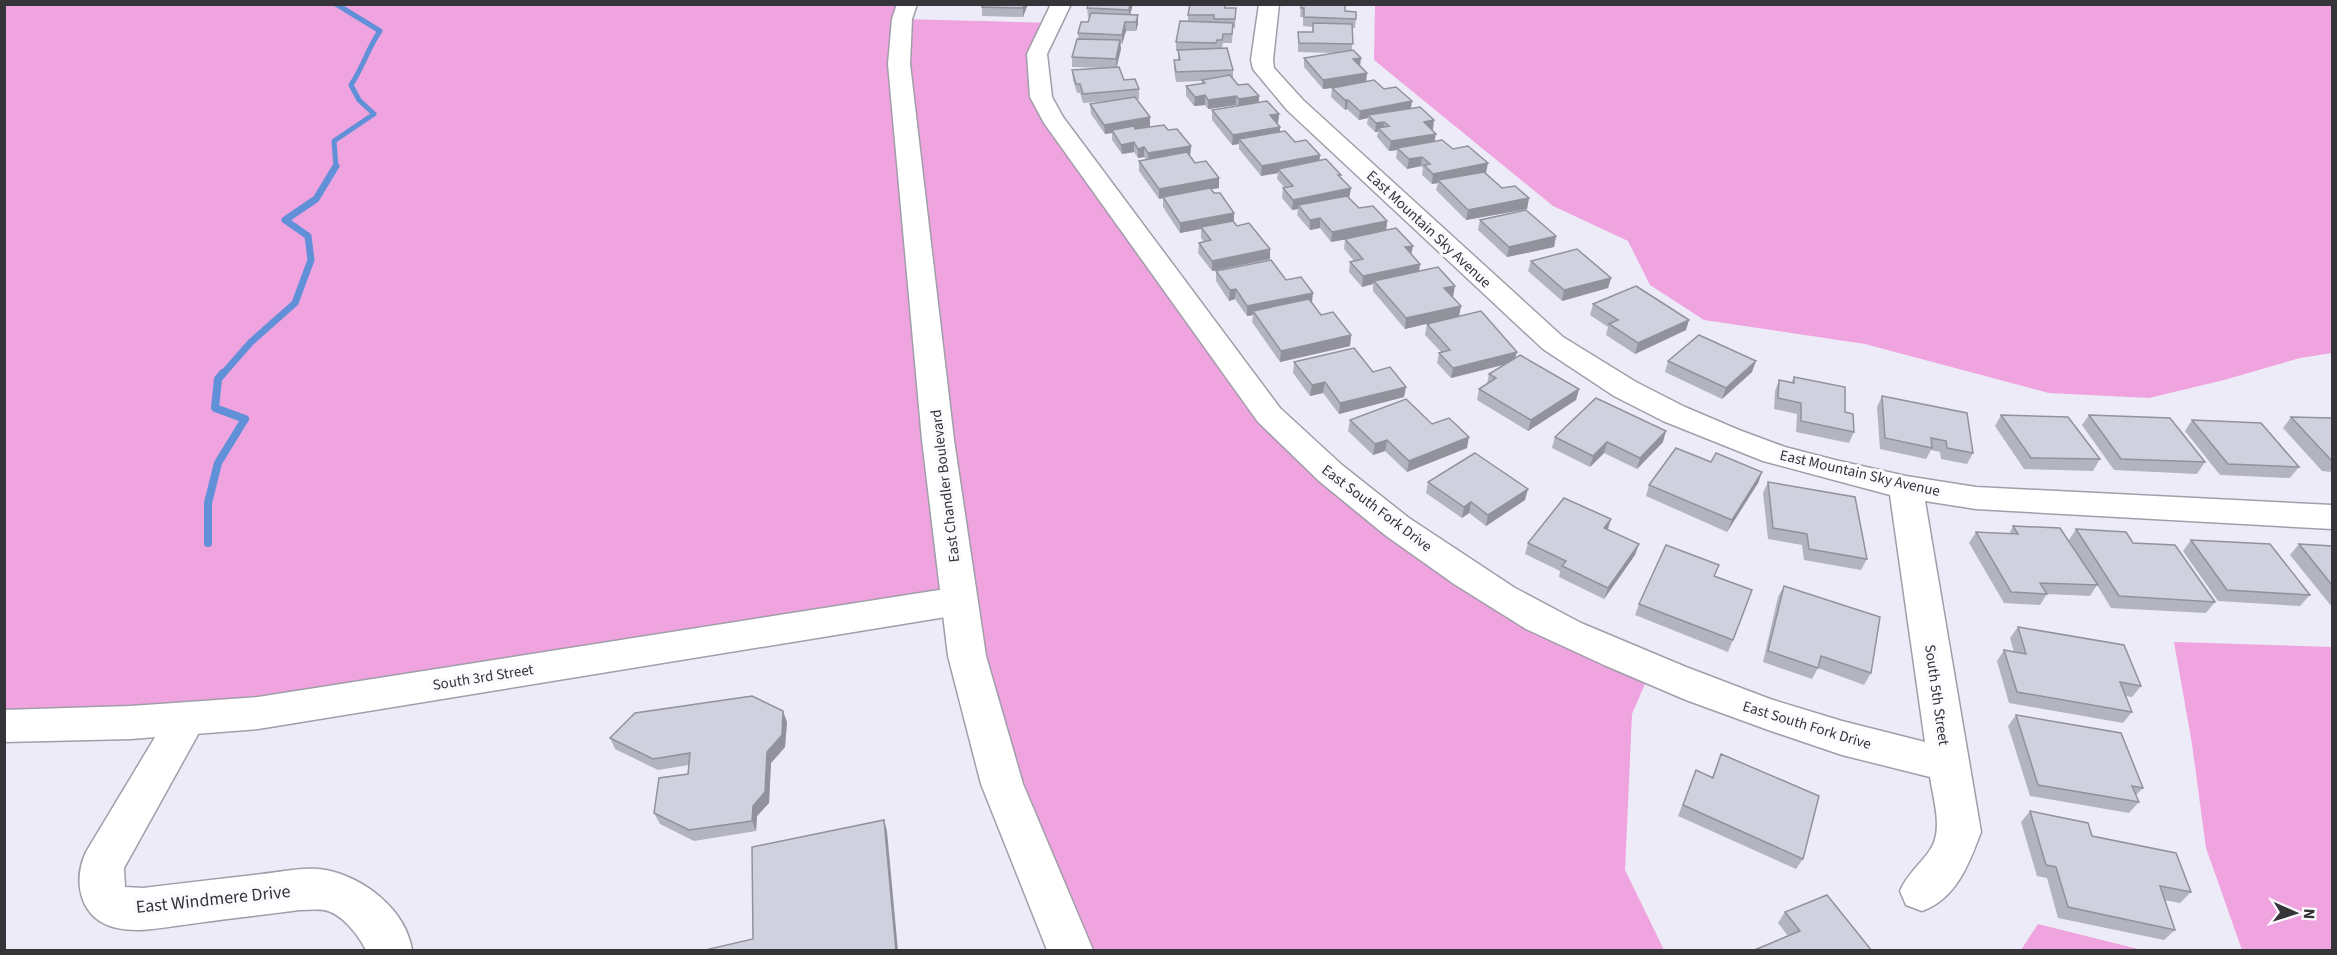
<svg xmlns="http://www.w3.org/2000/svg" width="2337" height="955" viewBox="0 0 2337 955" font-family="'Source Sans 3',sans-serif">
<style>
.green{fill:#efa3df}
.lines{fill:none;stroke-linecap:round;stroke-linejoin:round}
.stream-far2{stroke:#6090d7;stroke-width:5}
.stream-far1{stroke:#6090d7;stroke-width:7}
.stream{stroke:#6090d7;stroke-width:8}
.minor-casing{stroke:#a09ea9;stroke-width:3}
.tertiary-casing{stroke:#a09ea9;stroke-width:3}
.secondary-casing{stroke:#a09ea9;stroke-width:3}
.minor{fill:#fff;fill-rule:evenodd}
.tertiary{fill:#fff;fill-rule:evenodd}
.secondary{fill:#fff;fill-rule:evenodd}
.wall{fill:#b2b4bf}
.shaded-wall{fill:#91929b}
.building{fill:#cfd1de;stroke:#91929b;stroke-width:1.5}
.labels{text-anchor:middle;stroke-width:6;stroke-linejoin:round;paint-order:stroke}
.street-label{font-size:15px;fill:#353439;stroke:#fbfaff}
.near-street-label{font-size:18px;fill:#353439;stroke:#fbfaff}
</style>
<rect width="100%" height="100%" fill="#eeebf8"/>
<g class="green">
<polygon points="907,4 903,19 1053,23 1037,54 1041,97 1223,351 1369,505 1651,670 1632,714 1625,870 1664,950 1070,950 1060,929 958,602 548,666 5,726 5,5"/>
<polygon points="1375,5 2332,5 2332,353 2300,358 2224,380 2149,398 2049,393 1865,344 1704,320 1650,285 1628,241 1553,206 1374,60"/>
<polygon points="2174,642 2332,647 2332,950 2242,950 2206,848 2192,744"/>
<polygon points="2038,924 2142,950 2021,950"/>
</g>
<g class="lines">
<path class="stream-far2" d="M336,167L334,141L374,114L359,100L351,85C363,67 368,48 380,31L336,4"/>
<polyline class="stream-far1" points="222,375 251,342 295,303 311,260 308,236 285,220 316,199 336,166"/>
<polyline class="stream" points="208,543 208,503 218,463 245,419 215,408 218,379 223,373"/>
<defs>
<g id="minor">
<path d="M1051,4H1071L1047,54L1052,97L1063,117L1280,408L1342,465L1409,518L1515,588L1581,623L1686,667L1770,699L1842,721L1925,742L1890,495L1763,461L1663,421L1614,396L1543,349L1287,110L1253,69L1251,60L1259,4H1279L1273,60L1274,68L1303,100L1563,337L1636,382L1685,407L1739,430L1785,447L1835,460L1906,476L1976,487L2332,505V529L1976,509L1925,501L1981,832C1969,864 1956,899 1922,911L1906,905L1900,891C1907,874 1920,865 1930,850C1944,830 1933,799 1930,777L1842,755L1771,731L1686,700L1604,665L1526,629L1454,584L1385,535L1319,481L1258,422L1044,123L1030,97L1027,54Z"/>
<path d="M186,704L200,709L206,720L124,868L125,887L143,888C183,883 222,879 262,874C282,872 306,866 326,870C365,878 406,910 412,950H366C359,936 342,913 324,910C316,909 307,910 299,910C263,915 226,919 190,924C166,927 141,933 117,928C80,920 72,882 86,852L172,709Z"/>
</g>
<polygon id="tertiary" points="958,587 971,591 976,601 971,611 958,615 258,729 131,739 4,742 4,710 131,706 258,697"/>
<polygon id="secondary" points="897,4 917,4 912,19 910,64 954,440 986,656 1023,784 1093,950 1047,950 981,784 948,656 922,440 888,64 892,19"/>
</defs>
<use href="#minor" class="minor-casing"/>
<use href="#tertiary" class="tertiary-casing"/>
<use href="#secondary" class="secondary-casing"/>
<use href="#minor" class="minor"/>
<use href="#tertiary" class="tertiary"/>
<use href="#secondary" class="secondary"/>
</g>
<g class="wall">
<polygon points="1028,4 1023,17 982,16 982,7"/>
<polygon points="1089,4 1133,4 1130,14 1138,15 1138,24 1136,31 1126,31 1122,44 1120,44 1121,49 1117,67 1124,80 1139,89 1139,99 1137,99 1150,117 1150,126 1168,130 1191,146 1190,156 1219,188 1211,189 1234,213 1234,223 1270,259 1212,271 1198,253 1199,243 1204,242 1201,238 1201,229 1180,233 1163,207 1163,198 1159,199 1139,171 1139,161 1146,159 1144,157 1138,158 1134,152 1122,154 1112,140 1112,133 1105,134 1091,114 1090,104 1109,101 1083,103 1080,93 1077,93 1073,80 1072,70 1107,68 1072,67 1072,57 1078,39 1078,33 1088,22 1090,17 1088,17 1087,8"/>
<polygon points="1301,4 1345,11 1356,19 1355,28 1352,28 1352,51 1366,81 1412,101 1411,108 1433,130 1432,130 1435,141 1453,149 1486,173 1502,188 1529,198 1527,209 1466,220 1436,190 1438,183 1432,184 1422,175 1423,168 1421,166 1407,169 1396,158 1397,150 1389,151 1377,137 1378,132 1375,132 1367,124 1368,118 1359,120 1347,109 1345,110 1331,97 1332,88 1323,89 1304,67 1304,58 1336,53 1298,52 1298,32 1312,32 1313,27 1303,26 1303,17 1300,17"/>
<polygon points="1225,8 1236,8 1235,28 1233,28 1232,43 1223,43 1222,48 1233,70 1233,79 1238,85 1259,96 1259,102 1279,114 1278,123 1277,123 1280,127 1280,132 1320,161 1341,178 1351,188 1349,198 1359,208 1387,221 1386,231 1411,254 1419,271 1453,297 1452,297 1461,306 1459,316 1515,358 1579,389 1576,400 1528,431 1477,400 1479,389 1487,384 1489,374 1503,365 1451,378 1437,363 1439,353 1441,352 1425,335 1427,324 1455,317 1405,329 1373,291 1373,284 1362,287 1349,272 1350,262 1354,261 1344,249 1345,239 1331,242 1320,228 1310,230 1297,215 1298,209 1292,210 1282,198 1283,188 1285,188 1277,179 1278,173 1261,176 1239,149 1239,144 1232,145 1212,120 1212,110 1236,106 1236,105 1208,109 1205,105 1194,106 1186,96 1186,86 1202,84 1202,81 1176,82 1174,69 1174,60 1178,60 1178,51 1176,51 1176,42 1188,22 1188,15"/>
<polygon points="1480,220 1556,236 1554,247 1507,257 1478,230"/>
<polygon points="1531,261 1611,278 1608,288 1562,301 1528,271"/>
<polygon points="1216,271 1286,280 1312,303 1321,315 1351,335 1350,346 1280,362 1252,322 1253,315 1247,316 1235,299 1229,301 1216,281"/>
<polygon points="1593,304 1686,330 1635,354 1606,335 1608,327 1590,315"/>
<polygon points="1668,361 1752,372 1722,399 1665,372"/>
<polygon points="1294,362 1373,372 1406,387 1404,397 1339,414 1323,393 1310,396 1293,373"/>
<polygon points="1794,377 1845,412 1854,432 1849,443 1796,432 1797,414 1774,409 1775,391 1779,380 1791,383"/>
<polygon points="1882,396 1973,453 1967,464 1941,459 1940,452 1931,450 1926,459 1880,449 1877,407"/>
<polygon points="2001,415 2100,459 2093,471 2024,469 1995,426"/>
<polygon points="2089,415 2205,462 2197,474 2114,470 2082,425"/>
<polygon points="2291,417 2332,418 2332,472 2322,471 2283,428"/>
<polygon points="1350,420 1432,424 1467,448 1407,472 1385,451 1373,455 1348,431"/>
<polygon points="2192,420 2299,467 2290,478 2220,475 2185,431"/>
<polygon points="1555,437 1663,442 1637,469 1604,453 1590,467 1552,448"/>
<polygon points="1711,462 1762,472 1758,483 1727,532 1646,496 1649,485"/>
<polygon points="1428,482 1525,500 1486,526 1469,513 1462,518 1426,493"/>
<polygon points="1768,482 1867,559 1861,570 1804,560 1802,545 1768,539 1763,493"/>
<polygon points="1611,519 1608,530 1635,555 1604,599 1559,577 1560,571 1525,554 1528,543"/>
<polygon points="2013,526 2082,561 2069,540 2076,529 2133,543 2215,602 2206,613 2111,608 2097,585 2090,596 2047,594 2040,605 2004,603 1969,543 1976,532 2009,534"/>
<polygon points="2191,540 2310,595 2300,606 2218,601 2183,551"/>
<polygon points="2299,544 2332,546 2332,607 2290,555"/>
<polygon points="1714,576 1733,640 1728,652 1635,615 1639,604"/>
<polygon points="1784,586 1871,673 1864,685 1818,668 1812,679 1763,662 1778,597"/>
<polygon points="2018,627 2141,686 2132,697 2125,696 2132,712 2123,723 2009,703 1997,661 2004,650 2014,652 2010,638"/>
<polygon points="2016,715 2143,788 2136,795 2139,802 2129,813 2030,796 2008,726"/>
<polygon points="787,722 785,747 771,763 769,803 757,816 756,831 694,841 660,824 654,813 688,774 689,765 658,770 615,749 610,738"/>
<polygon points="1721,754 1803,859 1796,869 1678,816 1696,770 1712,777"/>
<polygon points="2030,811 2092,836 2191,892 2180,903 2164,900 2175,930 2164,940 2058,918 2047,878 2037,876 2021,822"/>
<polygon points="1785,912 1872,951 1788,936 1778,923"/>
</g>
<g class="shaded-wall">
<polygon points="1024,4 1028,4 1023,17 1023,8"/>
<polygon points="1130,4 1133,4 1129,19 1129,10"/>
<polygon points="1138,15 1138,24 1136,31 1136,22"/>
<polygon points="1125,22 1126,31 1122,44 1122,35"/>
<polygon points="1120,40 1121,49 1116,68 1116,59"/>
<polygon points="1361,58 1360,67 1353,59"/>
<polygon points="1367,73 1366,83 1323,89 1323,80"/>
<polygon points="1205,95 1205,105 1194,106 1195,97"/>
<polygon points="1236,96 1236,105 1208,109 1208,100"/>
<polygon points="1259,96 1258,106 1238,109 1239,99"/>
<polygon points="1345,100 1348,100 1347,109 1345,110"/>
<polygon points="1412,101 1410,111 1368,115 1368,118 1359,120 1360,111"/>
<polygon points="1279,114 1278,123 1269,125 1270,115"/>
<polygon points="1150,117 1150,126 1114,133 1112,130 1112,133 1105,134 1104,125"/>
<polygon points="1434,120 1433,130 1422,132 1424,122"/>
<polygon points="1384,122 1383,131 1378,128 1378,132 1375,132 1376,123"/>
<polygon points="1280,127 1280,136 1239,139 1239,144 1232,145 1233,135"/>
<polygon points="1436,134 1434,144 1397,148 1397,150 1389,151 1391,141"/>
<polygon points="1134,142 1134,152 1122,154 1121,145"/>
<polygon points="1191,146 1190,156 1149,163 1148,153"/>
<polygon points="1144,147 1144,157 1138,158 1138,149"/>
<polygon points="1320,155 1319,165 1278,169 1278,173 1261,176 1262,166"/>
<polygon points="1422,157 1421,166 1407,169 1409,159"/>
<polygon points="1488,163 1486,173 1438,180 1438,183 1432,184 1433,174"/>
<polygon points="1219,178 1219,188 1164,198 1163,197 1163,198 1159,199 1159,189"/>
<polygon points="1351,188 1349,198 1298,205 1298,209 1292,210 1293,200"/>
<polygon points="1529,198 1527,209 1466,220 1468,210"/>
<polygon points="1234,213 1234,223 1201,227 1201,229 1180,233 1180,223"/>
<polygon points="1320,218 1320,228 1310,230 1310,220"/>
<polygon points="1387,221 1386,232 1331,242 1332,232"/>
<polygon points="1556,236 1554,247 1507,257 1509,247"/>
<polygon points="1413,246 1411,256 1405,247"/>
<polygon points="1270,249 1270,259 1212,271 1212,261"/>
<polygon points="1420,264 1419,274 1374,281 1373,284 1362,287 1363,276"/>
<polygon points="1611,278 1608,288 1562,301 1564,290"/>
<polygon points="1455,286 1453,297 1443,299 1444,288"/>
<polygon points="1236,289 1235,299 1229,301 1230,290"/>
<polygon points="1313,293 1312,303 1253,311 1253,315 1247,316 1247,306"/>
<polygon points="1461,306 1459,316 1405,329 1406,318"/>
<polygon points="1689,320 1686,330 1635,354 1638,343"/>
<polygon points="1351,335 1350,346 1280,362 1281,351"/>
<polygon points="1517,352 1514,362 1451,378 1453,368"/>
<polygon points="1756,361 1752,372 1722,399 1726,388"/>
<polygon points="1325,382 1323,393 1310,396 1312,385"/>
<polygon points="1406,387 1404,397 1339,414 1340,403"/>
<polygon points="1579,389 1576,400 1528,431 1531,420"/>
<polygon points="1666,431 1663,442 1637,469 1640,458"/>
<polygon points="1469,437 1467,448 1407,472 1409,461"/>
<polygon points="1387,440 1385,451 1373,455 1375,444"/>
<polygon points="1607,442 1604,453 1590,467 1593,456"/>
<polygon points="1762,472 1758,483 1727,532 1732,520"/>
<polygon points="1528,489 1525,500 1486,526 1488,515"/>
<polygon points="1471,502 1469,513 1462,518 1464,507"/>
<polygon points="1611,519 1607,530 1604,528"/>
<polygon points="1639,544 1635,555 1604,599 1608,588"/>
<polygon points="783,711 787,722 785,747 771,763 769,803 757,816 756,831 752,821 753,806 767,752"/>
<polygon points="884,820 887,831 898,951 896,951"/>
</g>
<g class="building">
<polygon points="983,4 1024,4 1023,8 982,7"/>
<polygon points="1089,4 1130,4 1129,10 1087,8"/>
<polygon points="1190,4 1225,4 1225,8 1236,8 1235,19 1214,19 1214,15 1188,15"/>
<polygon points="1301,4 1345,4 1345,11 1356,12 1356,19 1304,17 1304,8 1301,8"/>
<polygon points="1091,13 1138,15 1136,22 1125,22 1122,35 1078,33 1081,22 1088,22"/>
<polygon points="1180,21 1233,23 1232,34 1223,34 1222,40 1217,40 1216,43 1176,42"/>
<polygon points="1313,23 1352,24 1353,44 1299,43 1298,32 1313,32"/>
<polygon points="1077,39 1120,40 1116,59 1072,57"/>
<polygon points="1227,48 1233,70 1176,72 1174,60 1180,60 1178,50"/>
<polygon points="1353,50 1361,58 1353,59 1367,73 1323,80 1304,58"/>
<polygon points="1119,67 1124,80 1135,79 1139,89 1083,94 1080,84 1076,84 1072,70"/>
<polygon points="1230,75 1238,85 1248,84 1259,96 1239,99 1236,96 1208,100 1205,95 1195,97 1186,86 1205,83 1202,80"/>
<polygon points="1374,80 1384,89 1396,87 1412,101 1360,111 1348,100 1345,100 1332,88"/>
<polygon points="1135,97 1150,117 1104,125 1090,104"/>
<polygon points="1267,101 1279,114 1270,115 1280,127 1233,135 1212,110"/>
<polygon points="1420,107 1434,120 1424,122 1436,134 1391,141 1378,128 1389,126 1384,122 1376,123 1368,115"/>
<polygon points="1164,125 1168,130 1177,129 1191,146 1148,153 1144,147 1138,149 1134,142 1121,145 1112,130 1134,126 1135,129"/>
<polygon points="1285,131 1295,142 1306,140 1320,155 1262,166 1239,139"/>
<polygon points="1442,140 1453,149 1468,146 1488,163 1433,174 1424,165 1430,164 1422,157 1409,159 1397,148"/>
<polygon points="1187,152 1195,163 1206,161 1219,178 1159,189 1139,161"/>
<polygon points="1326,159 1341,175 1338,175 1351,188 1293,200 1283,188 1293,186 1278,169"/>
<polygon points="1484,172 1502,188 1515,186 1529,198 1468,210 1438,180"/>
<polygon points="1210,188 1214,193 1220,193 1234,213 1180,223 1163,197"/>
<polygon points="1347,196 1359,208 1373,206 1387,221 1332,232 1320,218 1310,220 1298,205"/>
<polygon points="1526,210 1556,236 1509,247 1480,220"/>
<polygon points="1233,221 1237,226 1249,223 1270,249 1212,261 1199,243 1211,240 1201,227"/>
<polygon points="1396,228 1413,246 1405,247 1420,264 1363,276 1350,262 1363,259 1345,239"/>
<polygon points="1577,249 1611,278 1564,290 1531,261"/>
<polygon points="1271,260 1286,280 1301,277 1313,293 1247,306 1236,289 1230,290 1216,271"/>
<polygon points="1438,267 1455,286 1444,288 1461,306 1406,318 1374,281"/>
<polygon points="1636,286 1689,320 1638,343 1609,324 1618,320 1593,304"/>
<polygon points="1309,299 1321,315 1333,312 1351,335 1281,351 1253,311"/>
<polygon points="1481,311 1517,352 1453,368 1439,353 1450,350 1427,324"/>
<polygon points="1699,335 1756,361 1726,388 1668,361"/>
<polygon points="1354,348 1373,372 1390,367 1406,387 1340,403 1325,382 1312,385 1294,362"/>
<polygon points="1520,355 1579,389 1531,420 1479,389 1496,378 1489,374"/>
<polygon points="1794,377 1845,387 1845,412 1853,414 1854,432 1801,421 1801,403 1778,398 1779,380 1794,383"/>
<polygon points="1882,396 1967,413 1973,453 1947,448 1946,441 1931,438 1932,448 1885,438"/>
<polygon points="1596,398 1666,431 1640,458 1607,442 1593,456 1555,437"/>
<polygon points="1406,399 1432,424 1449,418 1469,437 1409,461 1387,440 1375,444 1350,420"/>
<polygon points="2001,415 2068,417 2100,459 2031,458"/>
<polygon points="2089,415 2170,418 2205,462 2121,459"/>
<polygon points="2291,417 2332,418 2332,460 2331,460"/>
<polygon points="2192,420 2261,423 2299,467 2228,464"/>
<polygon points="1676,448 1711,462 1716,453 1762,472 1732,520 1649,485"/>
<polygon points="1475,453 1528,489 1488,515 1471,502 1464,507 1428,482"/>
<polygon points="1768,482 1855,497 1867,559 1809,549 1807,534 1773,528"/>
<polygon points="1564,498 1611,519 1604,528 1639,544 1608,588 1562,566 1566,561 1528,543"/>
<polygon points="2013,526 2060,528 2098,585 2040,583 2047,594 2011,592 1976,532 2018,534"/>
<polygon points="2076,529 2126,532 2133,543 2175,545 2215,602 2119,596"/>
<polygon points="2191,540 2270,544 2310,595 2227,590"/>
<polygon points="2299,544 2332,546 2332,585"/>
<polygon points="1666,545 1719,565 1714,576 1752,590 1733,640 1639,604"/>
<polygon points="1784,586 1880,617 1871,673 1821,656 1818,668 1768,651"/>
<polygon points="2018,627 2124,645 2141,686 2120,682 2132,712 2017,692 2004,650 2026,654"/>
<polygon points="752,696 783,711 782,735 767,752 765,792 753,806 752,821 689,830 654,813 659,778 688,774 690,753 653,759 610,738 635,713"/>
<polygon points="2016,715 2121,733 2143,788 2132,786 2139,802 2038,785"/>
<polygon points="1721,754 1819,796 1803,859 1683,805 1696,770 1713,778"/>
<polygon points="2030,811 2088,823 2092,836 2176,853 2191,892 2160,886 2175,930 2068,907 2056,867 2046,865"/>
<polygon points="884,820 896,951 701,951 753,939 752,847"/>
<polygon points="1827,895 1872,951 1752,951 1800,931 1785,912"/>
</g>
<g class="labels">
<g class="street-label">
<text transform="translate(1429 229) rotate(43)" y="5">East Mountain Sky Avenue</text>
<text transform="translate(1860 473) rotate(13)" y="5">East Mountain Sky Avenue</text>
<text transform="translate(945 486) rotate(-97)" y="5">East Chandler Boulevard</text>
<text transform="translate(1377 508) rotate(37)" y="5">East South Fork Drive</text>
<text transform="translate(483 677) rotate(-9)" y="5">South 3rd Street</text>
<text transform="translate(1937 695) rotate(82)" y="5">South 5th Street</text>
<text transform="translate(1807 725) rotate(17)" y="5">East South Fork Drive</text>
</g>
<g class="near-street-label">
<text transform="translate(213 899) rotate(-6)" y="6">East Windmere Drive</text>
</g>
</g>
<rect width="2337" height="955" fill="none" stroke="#353439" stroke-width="12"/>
<g transform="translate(2295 913) rotate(93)" stroke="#fbfaff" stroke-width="4.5" paint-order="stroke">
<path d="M0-4.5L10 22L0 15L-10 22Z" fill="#353439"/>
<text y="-9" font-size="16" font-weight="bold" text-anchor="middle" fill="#353439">N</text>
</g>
</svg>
